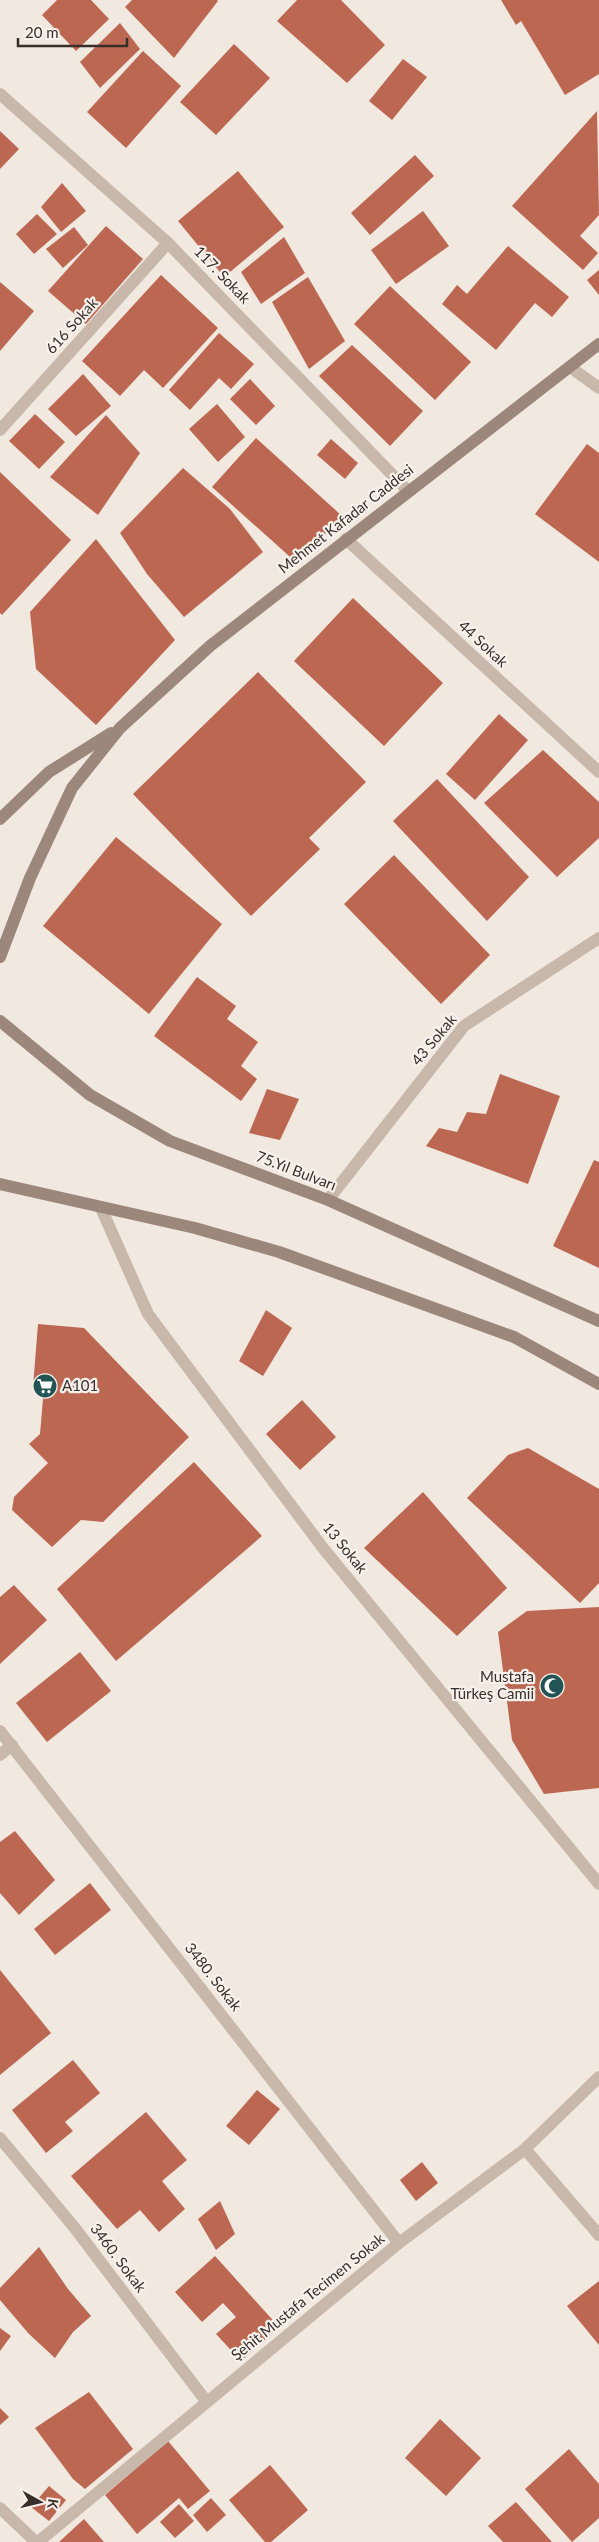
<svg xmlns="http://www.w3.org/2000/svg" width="599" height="2542" viewBox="0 0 599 2542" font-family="Lato,sans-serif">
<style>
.building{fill:#bc6752}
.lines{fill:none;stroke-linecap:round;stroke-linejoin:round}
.minor{stroke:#c8b8ac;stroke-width:12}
.secondary{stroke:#9c877d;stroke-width:12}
.labels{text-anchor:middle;stroke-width:4.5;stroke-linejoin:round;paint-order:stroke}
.street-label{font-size:15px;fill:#372e2a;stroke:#f9f2ec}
.poi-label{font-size:15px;fill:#372e2a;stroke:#f9f2ec;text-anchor:start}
</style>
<rect width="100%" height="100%" fill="#f1e8df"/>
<g class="building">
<polygon points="57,0 91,0 109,19 76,51 42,15"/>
<polygon points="132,0 217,0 218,1 174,58 125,7"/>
<polygon points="297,0 341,0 385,45 347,83 277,21"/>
<polygon points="501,0 599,0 599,74 565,95 521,21 516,25"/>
<polygon points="120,23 140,49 100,88 80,62"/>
<polygon points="234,44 270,78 216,135 180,102"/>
<polygon points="143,51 181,86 126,148 87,112"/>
<polygon points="403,59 427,77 392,120 369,101"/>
<polygon points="597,111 599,215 580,236 598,253 583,270 512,206"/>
<polygon points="0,131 19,149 0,169"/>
<polygon points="415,155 434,176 370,235 351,213"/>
<polygon points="238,171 284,227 224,277 178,221"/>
<polygon points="62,183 86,211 61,232 41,207"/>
<polygon points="423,211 449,246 396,284 371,250"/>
<polygon points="37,214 57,234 34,254 16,234"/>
<polygon points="106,226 143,259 86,324 48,291"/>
<polygon points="74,227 88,245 63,268 46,249"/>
<polygon points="284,237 305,273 261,304 241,272"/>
<polygon points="508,246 569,297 552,317 535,303 496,350 442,304 457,285 467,294"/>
<polygon points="599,270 599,295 587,280"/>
<polygon points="161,275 218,328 163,388 144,370 120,396 82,361"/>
<polygon points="308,277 345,341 309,369 272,302"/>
<polygon points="0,282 34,311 0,351"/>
<polygon points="390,286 471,362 435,400 354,324"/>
<polygon points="219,333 254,364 231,389 219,378 190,410 169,390"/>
<polygon points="352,345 423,411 390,446 319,376"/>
<polygon points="83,374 111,406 76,436 48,409"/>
<polygon points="250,379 275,406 256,425 230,399"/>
<polygon points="217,404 245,437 218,462 189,429"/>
<polygon points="35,414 65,442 39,469 9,441"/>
<polygon points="106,415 140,453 98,515 50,477"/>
<polygon points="256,438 342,516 298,564 212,487"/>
<polygon points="331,439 358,463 345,479 317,455"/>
<polygon points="587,444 599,453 599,562 535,514"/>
<polygon points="183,468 230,509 263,552 184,617 147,574 120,533"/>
<polygon points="0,472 71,540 2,615 0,613"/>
<polygon points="96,539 175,640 96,725 36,669 30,612"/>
<polygon points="353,598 443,683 384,746 294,661"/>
<polygon points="258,672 366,782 309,838 320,849 251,916 133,794"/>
<polygon points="499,714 528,740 475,800 446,774"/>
<polygon points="543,750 599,802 599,838 557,877 484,803"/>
<polygon points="437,779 529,877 487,921 393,821"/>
<polygon points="116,837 222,924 149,1014 43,926"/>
<polygon points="394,855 490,955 441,1004 344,904"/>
<polygon points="197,977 236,1006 227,1019 258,1042 241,1066 257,1079 241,1101 154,1036"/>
<polygon points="500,1074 560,1096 528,1184 426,1146 439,1128 457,1132 467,1112 486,1114"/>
<polygon points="267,1089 299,1099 280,1140 249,1133"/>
<polygon points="594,1160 599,1162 599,1268 553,1246"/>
<polygon points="266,1310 292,1328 263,1376 239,1361"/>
<polygon points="38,1324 84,1328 189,1437 103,1522 81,1520 52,1547 12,1510 14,1497 48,1463 29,1444 40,1434 43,1399 33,1387"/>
<polygon points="302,1400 336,1437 300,1470 266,1434"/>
<polygon points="528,1448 599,1489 599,1583 580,1603 467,1498 508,1455"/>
<polygon points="194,1462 262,1536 116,1661 57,1589"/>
<polygon points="423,1492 507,1588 457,1636 364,1548"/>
<polygon points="14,1585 47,1620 0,1664 0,1597"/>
<polygon points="599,1607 599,1788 544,1794 512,1740 498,1632 527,1611"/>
<polygon points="80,1652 111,1691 47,1742 16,1703"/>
<polygon points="15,1831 55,1880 19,1915 0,1893 0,1842"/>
<polygon points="90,1883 111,1910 55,1955 34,1929"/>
<polygon points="0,1970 51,2033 0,2075"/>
<polygon points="73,2060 100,2093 65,2122 73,2131 46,2153 12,2110"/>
<polygon points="257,2090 280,2109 249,2145 226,2126"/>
<polygon points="146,2112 187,2160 162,2181 185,2209 159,2232 140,2210 117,2229 71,2176"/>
<polygon points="422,2162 438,2183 416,2201 400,2180"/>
<polygon points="220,2201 235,2234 216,2250 198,2219"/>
<polygon points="39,2247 68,2289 91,2316 73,2332 55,2358 29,2334 0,2300 0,2288"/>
<polygon points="215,2256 279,2327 241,2361 216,2334 236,2317 223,2303 202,2322 175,2292"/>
<polygon points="599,2281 599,2345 567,2306"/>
<polygon points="0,2328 11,2336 0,2351"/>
<polygon points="89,2392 133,2449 85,2489 73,2479 35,2428"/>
<polygon points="0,2408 9,2417 0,2425"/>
<polygon points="440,2419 481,2458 446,2496 405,2458"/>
<polygon points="168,2441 210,2491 188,2509 179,2498 137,2534 105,2495"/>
<polygon points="569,2449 599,2484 599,2518 572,2542 525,2489"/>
<polygon points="270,2465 308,2510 271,2542 265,2542 229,2500"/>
<polygon points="49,2486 66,2500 49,2521 31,2507"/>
<polygon points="211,2498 226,2515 207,2532 193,2515"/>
<polygon points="516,2502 552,2542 503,2542 488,2526"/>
<polygon points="179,2504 194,2521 175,2538 160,2522"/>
<polygon points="84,2519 104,2542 59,2542"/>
</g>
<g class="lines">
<g class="minor">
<polyline points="0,94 168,243 408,491"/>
<polyline points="570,367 599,388"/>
<polyline points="0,430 168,243"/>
<polyline points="346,539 599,772"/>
<polyline points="328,1200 464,1026 599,938"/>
<polyline points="101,1208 148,1314 323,1548 599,1884"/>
<polyline points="0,1731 399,2243"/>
<polyline points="0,1755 12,1745"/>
<polyline points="0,2138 74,2227 206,2401"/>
<polyline points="525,2149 599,2235"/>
<polyline points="0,2508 36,2542"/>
<polyline points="38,2542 399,2243 525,2149 599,2077"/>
</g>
<g class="secondary">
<polyline points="0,819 49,772 111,733"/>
<polyline points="0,957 30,878 72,788 120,728 210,646 599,344"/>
<polyline points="0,1021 90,1095 170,1141 328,1200 599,1321"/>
<polyline points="0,1184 195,1228 279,1252 514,1337 599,1384"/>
</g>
</g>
<defs>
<symbol id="supermarket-disc" viewBox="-11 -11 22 22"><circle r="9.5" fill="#235455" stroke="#f9f2ec"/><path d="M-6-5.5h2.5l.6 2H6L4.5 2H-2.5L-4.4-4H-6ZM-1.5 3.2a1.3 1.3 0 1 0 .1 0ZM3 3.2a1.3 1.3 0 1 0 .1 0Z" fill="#fff"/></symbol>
<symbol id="mosque-disc" viewBox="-11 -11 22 22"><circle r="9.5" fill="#235455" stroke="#f9f2ec"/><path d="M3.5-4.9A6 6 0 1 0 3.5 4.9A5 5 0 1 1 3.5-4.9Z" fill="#fff"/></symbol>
</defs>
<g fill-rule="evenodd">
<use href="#supermarket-disc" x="31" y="1372" width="28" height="28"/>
<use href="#mosque-disc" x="538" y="1672" width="28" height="28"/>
</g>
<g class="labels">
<g class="street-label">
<text transform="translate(222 275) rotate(46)" y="5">117. Sokak</text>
<text transform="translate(72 326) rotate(-48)" y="5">616 Sokak</text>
<text transform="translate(346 519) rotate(-38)" y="5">Mehmet Kafadar Caddesi</text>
<text transform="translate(483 644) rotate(43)" y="5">44 Sokak</text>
<text transform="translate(434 1040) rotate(-50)" y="5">43 Sokak</text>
<text transform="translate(296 1171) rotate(21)" y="5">75.Yıl Bulvarı</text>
<text transform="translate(345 1548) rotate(51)" y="5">13 Sokak</text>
<text transform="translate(213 1977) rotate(52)" y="5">3480. Sokak</text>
<text transform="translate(118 2258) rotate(53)" y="5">3460. Sokak</text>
<text transform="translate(308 2297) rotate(-39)" y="5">Şehit Mustafa Tecimen Sokak</text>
</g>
<g class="poi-label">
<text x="62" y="1391">A101</text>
<text x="534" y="1682" text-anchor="end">Mustafa<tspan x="534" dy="17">Türkeş Camii</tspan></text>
</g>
</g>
<g transform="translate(40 2502) rotate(98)" stroke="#f9f2ec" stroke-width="4" paint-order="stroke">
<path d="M0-4L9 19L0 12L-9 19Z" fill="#372e2a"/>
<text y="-8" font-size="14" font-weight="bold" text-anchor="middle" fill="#372e2a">K</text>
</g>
<path d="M18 38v8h109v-8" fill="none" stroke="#372e2a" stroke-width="2.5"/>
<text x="25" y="38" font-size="15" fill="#372e2a" stroke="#f9f2ec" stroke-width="4" paint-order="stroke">20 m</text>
</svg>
